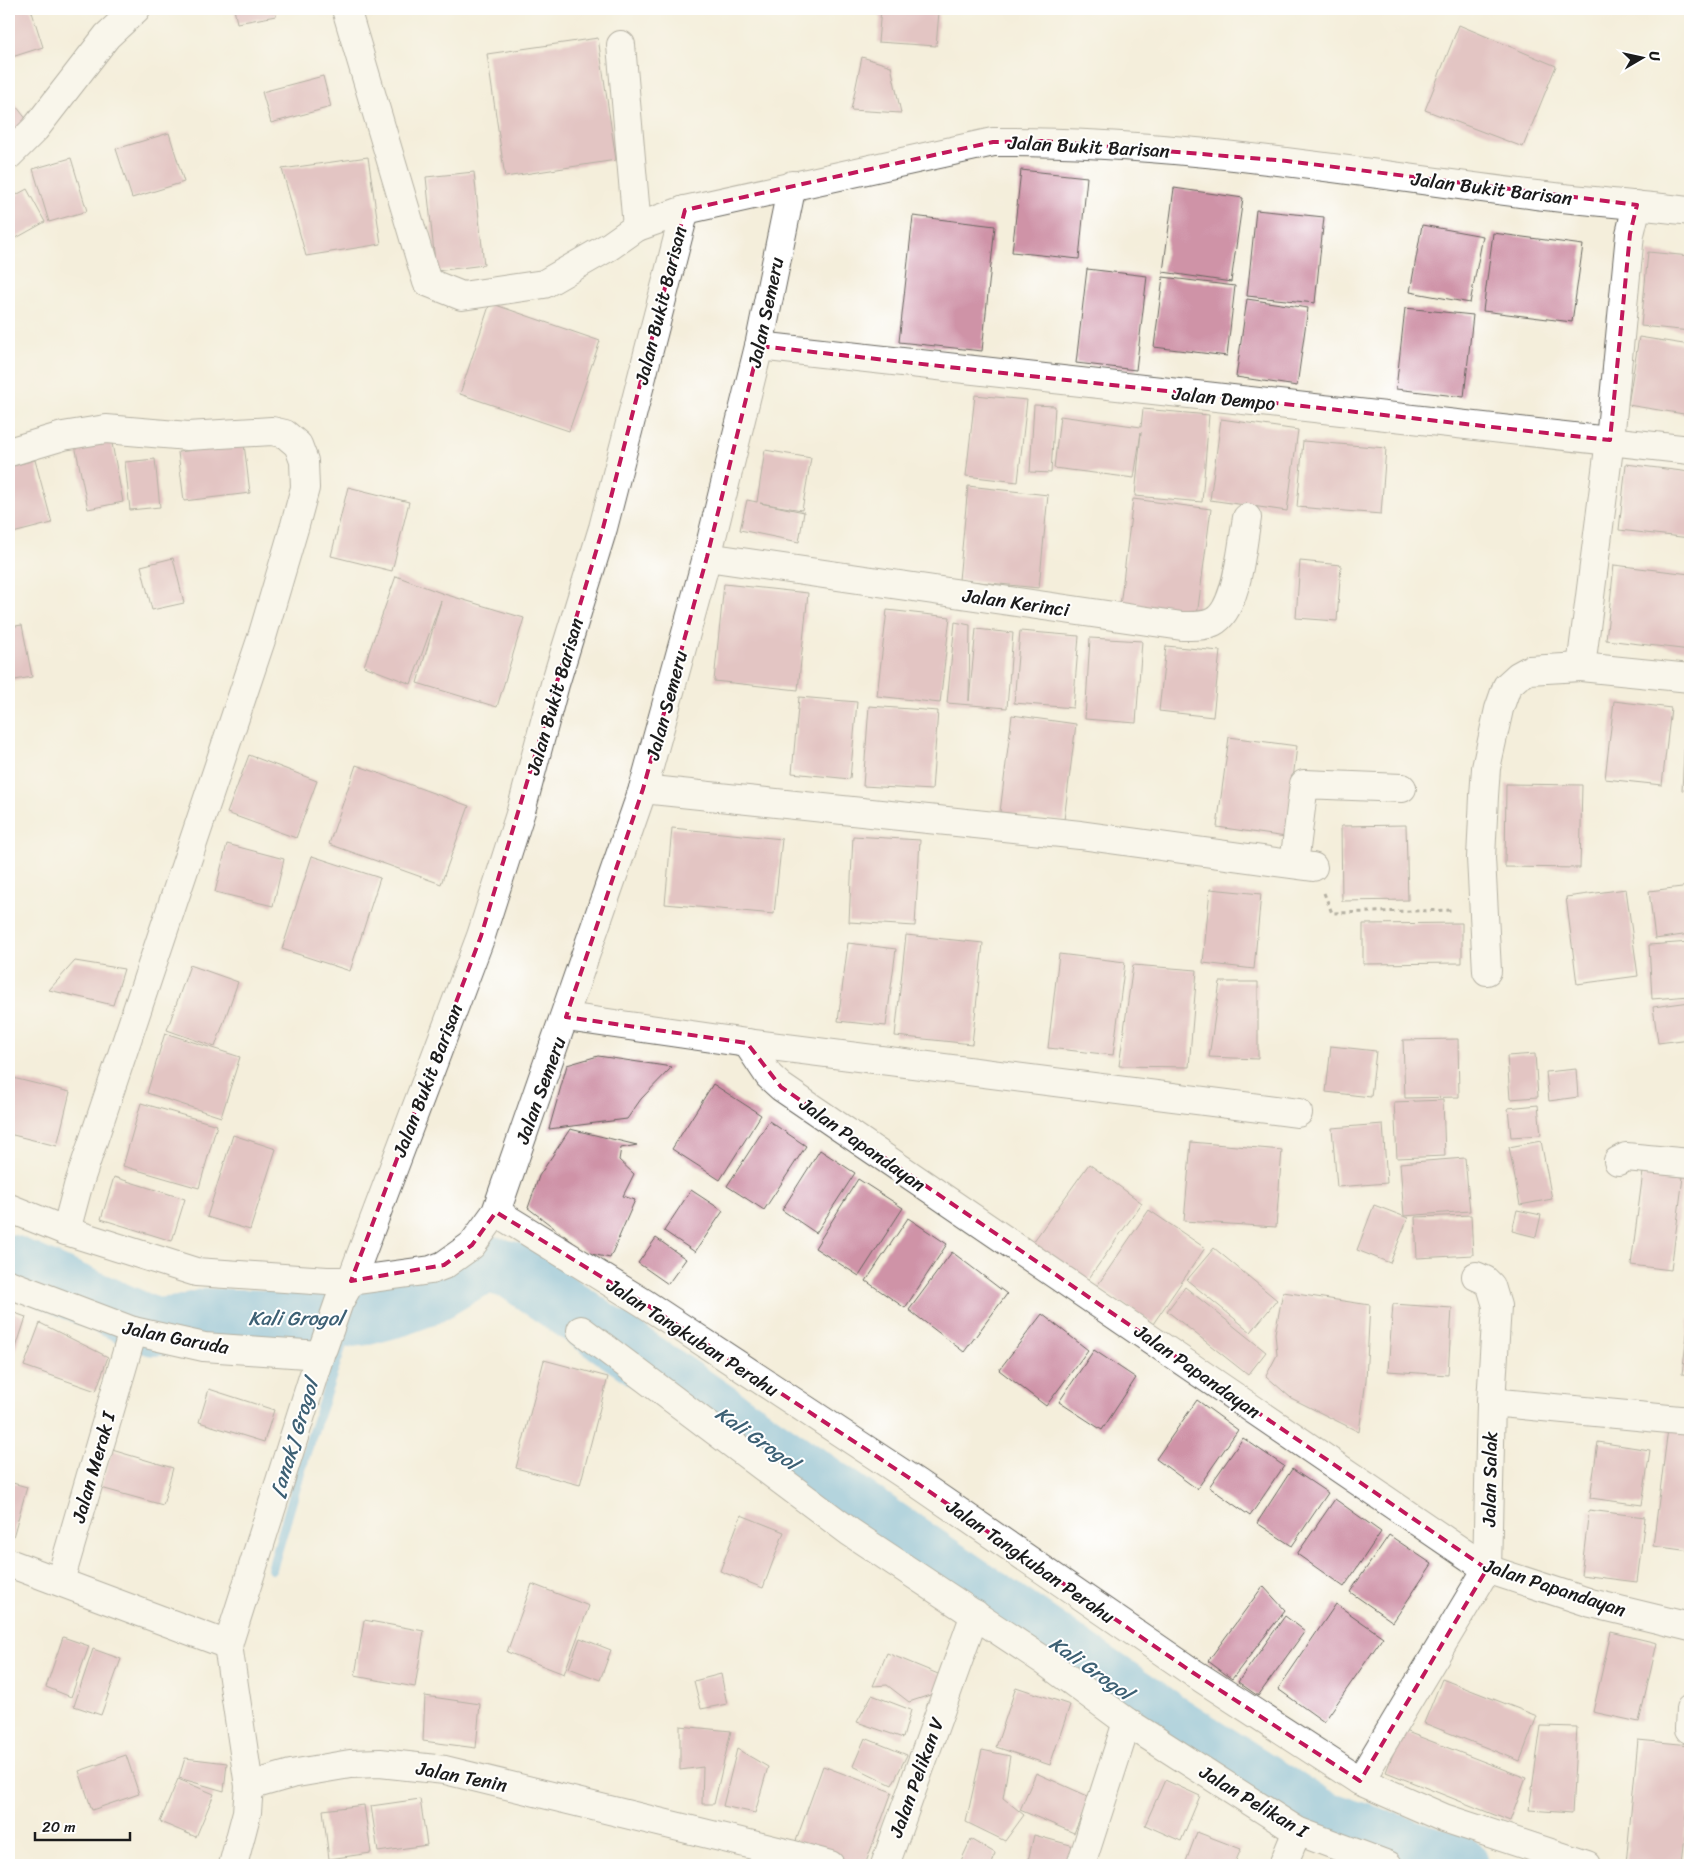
<svg xmlns="http://www.w3.org/2000/svg" width="1699" height="1874" viewBox="0 0 1699 1874" font-family="Sriracha,sans-serif">
<style>
.lines{fill:none;stroke-linecap:round;stroke-linejoin:round}
.stream{stroke:#66b3e0;stroke-width:10}
.river{stroke:#66b3e0;stroke-width:58}
.building{fill:#cf93a7}
.minor-casing{stroke:#68665f;stroke-width:30}
.tertiary-casing{stroke:#68665f;stroke-width:30}
.path{stroke:#68665f;stroke-width:3;stroke-dasharray:4 4;stroke-linecap:butt}
.minor{stroke:#fff;stroke-width:28}
.tertiary{stroke:#fff;stroke-width:28}
.marked{fill:none;stroke:#c2185b;stroke-width:4;stroke-dasharray:10 6;stroke-linejoin:round}
.labels{text-anchor:middle;stroke-width:4;stroke-linejoin:round;paint-order:stroke}
.street-label{font-size:19px;fill:#1c1c1c;stroke:#fff}
.water-label{font-size:20px;font-style:italic;fill:#3d6074;stroke:#fff}
</style>
<rect width="100%" height="100%" fill="#fff"/>
<filter id="ink" filterUnits="userSpaceOnUse"><feTurbulence type="fractalNoise" baseFrequency=".02" numOctaves="2"/><feDisplacementMap in="SourceGraphic" scale="10" xChannelSelector="R" yChannelSelector="G"/><feConvolveMatrix kernelMatrix="1 2 1 2 8 2 1 2 1" color-interpolation-filters="sRGB"/></filter>
<filter id="wash" filterUnits="userSpaceOnUse"><feTurbulence type="fractalNoise" baseFrequency=".0096" numOctaves="4" result="noise"/><feDisplacementMap in="SourceGraphic" scale="20" xChannelSelector="R" yChannelSelector="G"/><feGaussianBlur stdDeviation="1.12" result="paint"/><feColorMatrix in="noise" values="0 0 0 0 0 0 0 0 0 0 0 0 0 0 0 0 0 1.4 0 .05"/><feComposite in="paint" operator="in"/></filter>
<g filter="url(#wash)">
<rect width="100%" height="100%" fill="#f4eedb"/>
<g class="lines">
<polyline class="stream" points="272,1569 306,1453 351,1318"/>
<polyline class="river" points="9,1263 154,1327 180,1325 207,1317 327,1321 367,1316 397,1308 429,1296 474,1269 491,1265 514,1271 1174,1725 1317,1817 1460,1865"/>
</g>
<g id="blocks">
<g class="building">
<polygon points="9,9 31,9 43,47 9,58"/>
<polygon points="234,9 274,9 276,16 237,23"/>
<polygon points="881,9 939,12 936,46 878,42"/>
<polygon points="1459,25 1556,66 1523,147 1425,110"/>
<polygon points="598,38 616,160 505,177 487,54"/>
<polygon points="862,57 891,66 901,113 851,110"/>
<polygon points="323,76 331,107 271,123 262,92"/>
<polygon points="9,97 31,125 9,143"/>
<polygon points="169,133 184,182 132,198 116,149"/>
<polygon points="368,157 381,244 306,256 282,169"/>
<polygon points="71,158 87,211 49,222 33,169"/>
<polygon points="1021,170 1087,177 1079,259 1012,252"/>
<polygon points="474,172 484,265 436,271 426,177"/>
<polygon points="1174,188 1243,198 1231,282 1163,272"/>
<polygon points="27,189 45,222 9,242 9,199"/>
<polygon points="1256,210 1324,217 1315,303 1247,296"/>
<polygon points="913,216 995,226 982,351 899,342"/>
<polygon points="1422,225 1483,236 1470,303 1410,292"/>
<polygon points="1493,233 1583,245 1572,322 1483,311"/>
<polygon points="1648,252 1690,256 1690,331 1641,326"/>
<polygon points="1087,269 1147,276 1136,370 1076,363"/>
<polygon points="1163,277 1235,286 1227,356 1154,347"/>
<polygon points="1247,299 1308,308 1297,386 1236,377"/>
<polygon points="490,303 600,341 569,431 460,394"/>
<polygon points="1405,308 1473,315 1464,397 1396,389"/>
<polygon points="1639,337 1690,345 1690,415 1628,405"/>
<polygon points="975,395 1027,400 1018,482 966,476"/>
<polygon points="1034,405 1055,406 1051,473 1030,472"/>
<polygon points="1143,409 1209,415 1202,502 1135,496 1141,432 1134,478 1054,468 1060,416 1141,427"/>
<polygon points="1221,419 1298,430 1287,511 1210,500"/>
<polygon points="111,438 123,502 88,509 75,445"/>
<polygon points="1303,441 1386,448 1381,514 1297,507"/>
<polygon points="244,444 250,493 184,501 178,452"/>
<polygon points="765,450 811,458 802,510 760,503 804,512 799,542 740,530 747,500 757,502"/>
<polygon points="155,459 160,507 130,510 125,462"/>
<polygon points="35,460 52,523 9,534 9,467"/>
<polygon points="1626,464 1690,472 1690,538 1619,530"/>
<polygon points="968,486 1048,495 1039,588 959,580"/>
<polygon points="348,487 409,502 392,571 331,556"/>
<polygon points="1133,499 1211,509 1197,616 1120,606"/>
<polygon points="173,558 184,603 152,610 141,566"/>
<polygon points="1300,561 1341,565 1337,621 1296,618"/>
<polygon points="1614,565 1690,574 1690,650 1606,640"/>
<polygon points="396,576 444,594 524,618 497,707 417,683 441,601 411,684 364,666"/>
<polygon points="724,584 808,593 798,690 714,681"/>
<polygon points="887,610 950,617 940,703 877,696"/>
<polygon points="955,622 970,625 969,701 976,629 1013,633 1007,708 947,703"/>
<polygon points="22,625 32,677 9,681 9,627"/>
<polygon points="1020,631 1079,636 1073,708 1014,703"/>
<polygon points="1090,638 1142,641 1136,723 1085,719"/>
<polygon points="1166,646 1220,651 1213,717 1159,711"/>
<polygon points="799,697 857,702 850,779 792,773"/>
<polygon points="1614,701 1671,708 1662,785 1605,779"/>
<polygon points="869,706 938,711 932,790 863,786"/>
<polygon points="1012,715 1076,724 1064,820 1000,812"/>
<polygon points="1686,718 1690,718 1690,791 1682,790"/>
<polygon points="1229,737 1297,746 1286,837 1217,827"/>
<polygon points="249,755 317,781 296,838 227,813"/>
<polygon points="356,765 469,806 441,884 329,844"/>
<polygon points="1506,784 1582,785 1580,868 1505,867"/>
<polygon points="1406,825 1408,900 1342,901 1341,826"/>
<polygon points="672,828 782,839 774,914 665,904"/>
<polygon points="853,836 920,840 915,926 849,922"/>
<polygon points="227,844 284,859 273,906 215,892"/>
<polygon points="312,856 380,878 350,971 282,949"/>
<polygon points="1690,886 1690,934 1655,939 1649,891"/>
<polygon points="1210,889 1261,894 1254,969 1203,963"/>
<polygon points="1626,889 1638,976 1577,984 1566,897"/>
<polygon points="1462,923 1462,963 1363,964 1363,924"/>
<polygon points="906,935 983,943 972,1044 895,1036"/>
<polygon points="1690,942 1690,996 1652,999 1649,945"/>
<polygon points="848,943 896,949 886,1026 838,1021"/>
<polygon points="1059,954 1125,962 1113,1055 1048,1048"/>
<polygon points="75,961 124,969 113,1005 49,990"/>
<polygon points="190,965 238,982 215,1047 167,1030"/>
<polygon points="1133,965 1197,970 1189,1067 1119,1066"/>
<polygon points="1220,982 1258,982 1258,1059 1209,1057"/>
<polygon points="1690,1002 1690,1039 1658,1043 1653,1007"/>
<polygon points="165,1033 240,1057 221,1117 147,1093"/>
<polygon points="1458,1039 1459,1097 1405,1098 1403,1040"/>
<polygon points="1331,1046 1376,1051 1371,1097 1326,1092"/>
<polygon points="1535,1054 1538,1097 1510,1099 1507,1056"/>
<polygon points="598,1056 672,1067 641,1099 627,1119 549,1129 567,1065"/>
<polygon points="1576,1069 1578,1097 1549,1101 1546,1072"/>
<polygon points="9,1077 70,1092 57,1146 9,1134"/>
<polygon points="713,1084 761,1115 720,1180 672,1149"/>
<polygon points="1443,1100 1445,1156 1397,1158 1394,1102"/>
<polygon points="141,1103 217,1125 199,1188 123,1166"/>
<polygon points="1538,1105 1541,1135 1511,1137 1508,1108"/>
<polygon points="769,1121 806,1146 764,1210 727,1186"/>
<polygon points="1383,1124 1387,1183 1337,1187 1332,1128"/>
<polygon points="570,1129 637,1145 621,1148 619,1160 634,1174 623,1196 635,1200 610,1258 587,1253 528,1208 539,1176"/>
<polygon points="233,1135 276,1149 250,1230 207,1217"/>
<polygon points="1541,1141 1552,1199 1520,1205 1509,1147"/>
<polygon points="1191,1142 1282,1150 1276,1227 1184,1221"/>
<polygon points="820,1150 855,1173 816,1233 782,1210"/>
<polygon points="1465,1158 1470,1211 1404,1216 1400,1163"/>
<polygon points="1089,1164 1142,1203 1085,1284 1031,1245"/>
<polygon points="1643,1172 1683,1177 1671,1270 1631,1265"/>
<polygon points="114,1177 185,1199 172,1241 101,1219"/>
<polygon points="858,1179 903,1208 859,1276 815,1248"/>
<polygon points="691,1190 723,1211 695,1252 664,1231"/>
<polygon points="1374,1205 1408,1218 1390,1263 1357,1250"/>
<polygon points="1149,1210 1205,1248 1153,1324 1097,1286"/>
<polygon points="1517,1210 1541,1215 1536,1237 1512,1231"/>
<polygon points="1471,1215 1473,1255 1417,1258 1415,1217"/>
<polygon points="908,1218 947,1244 905,1308 866,1281"/>
<polygon points="656,1238 686,1259 668,1284 638,1263"/>
<polygon points="1214,1248 1277,1300 1251,1332 1187,1280"/>
<polygon points="952,1252 1007,1294 964,1352 909,1310"/>
<polygon points="1185,1287 1266,1352 1248,1375 1167,1311"/>
<polygon points="1283,1292 1370,1305 1366,1380 1359,1432 1291,1398 1266,1376 1277,1355 1275,1333"/>
<polygon points="1393,1304 1452,1308 1448,1375 1388,1371"/>
<polygon points="9,1311 26,1317 12,1360 9,1359"/>
<polygon points="1042,1314 1088,1350 1046,1406 999,1370"/>
<polygon points="1689,1319 1690,1319 1690,1375 1682,1374"/>
<polygon points="40,1323 108,1357 96,1391 24,1366"/>
<polygon points="1094,1350 1136,1378 1102,1430 1059,1402"/>
<polygon points="544,1360 608,1377 580,1485 516,1468"/>
<polygon points="209,1389 274,1410 264,1442 199,1422"/>
<polygon points="1197,1400 1238,1430 1197,1489 1156,1459"/>
<polygon points="1668,1429 1690,1432 1690,1551 1653,1546"/>
<polygon points="1243,1438 1284,1466 1250,1516 1209,1487"/>
<polygon points="1598,1442 1650,1450 1642,1505 1590,1498"/>
<polygon points="112,1450 173,1468 163,1505 101,1488"/>
<polygon points="1292,1469 1328,1493 1292,1546 1257,1523"/>
<polygon points="9,1482 27,1487 13,1537 9,1536"/>
<polygon points="1335,1499 1381,1532 1344,1587 1297,1554"/>
<polygon points="1589,1510 1645,1517 1637,1582 1581,1575"/>
<polygon points="741,1515 784,1532 763,1588 720,1571"/>
<polygon points="1389,1535 1432,1564 1393,1622 1350,1592"/>
<polygon points="532,1584 589,1606 564,1674 507,1652"/>
<polygon points="1263,1586 1285,1610 1232,1679 1208,1661"/>
<polygon points="1336,1604 1383,1637 1324,1722 1278,1689"/>
<polygon points="1285,1616 1305,1631 1258,1696 1238,1682"/>
<polygon points="364,1620 424,1631 415,1687 355,1676"/>
<polygon points="1611,1632 1657,1643 1639,1722 1593,1712"/>
<polygon points="63,1637 89,1646 71,1697 46,1687"/>
<polygon points="580,1638 611,1650 600,1680 569,1668"/>
<polygon points="93,1649 121,1659 101,1715 74,1706"/>
<polygon points="887,1653 943,1676 939,1692 909,1702 887,1685 873,1686"/>
<polygon points="721,1674 727,1704 701,1709 694,1681"/>
<polygon points="1442,1679 1537,1716 1520,1761 1424,1723"/>
<polygon points="1016,1687 1070,1705 1050,1765 996,1747"/>
<polygon points="872,1695 911,1710 903,1738 857,1722"/>
<polygon points="425,1696 480,1704 476,1748 423,1741"/>
<polygon points="680,1726 731,1731 714,1804 702,1804 703,1767 680,1770"/>
<polygon points="1541,1726 1577,1727 1572,1813 1529,1810"/>
<polygon points="1402,1730 1526,1778 1510,1821 1386,1772"/>
<polygon points="865,1738 907,1755 892,1785 853,1766"/>
<polygon points="1638,1740 1690,1745 1690,1784 1682,1865 1626,1864"/>
<polygon points="737,1749 768,1767 755,1813 723,1806"/>
<polygon points="982,1750 1010,1756 1003,1798 1024,1815 1005,1841 966,1822"/>
<polygon points="126,1755 139,1794 92,1810 79,1771"/>
<polygon points="185,1758 227,1763 224,1791 179,1778"/>
<polygon points="823,1766 892,1792 865,1865 860,1865 796,1841"/>
<polygon points="1036,1773 1090,1797 1074,1833 1020,1810"/>
<polygon points="178,1779 214,1794 196,1837 160,1822"/>
<polygon points="1165,1780 1200,1796 1181,1841 1145,1825"/>
<polygon points="420,1799 427,1845 378,1852 371,1806"/>
<polygon points="364,1805 371,1853 329,1859 323,1810"/>
<polygon points="1197,1832 1241,1849 1234,1865 1185,1864"/>
<polygon points="1034,1835 1074,1846 1068,1865 1027,1865"/>
<polygon points="971,1839 995,1853 992,1865 959,1865"/>
</g>
</g>
</g>
<g filter="url(#ink)">
<use href="#blocks" fill-opacity="0" stroke="#68665f" stroke-width="1"/>
<g class="lines">
<defs>
<g id="minor">
<polyline points="346,9 427,282 462,296 544,284 610,246 637,227 685,210"/>
<polyline points="621,45 637,227"/>
<polyline points="9,155 35,129 107,36 136,9"/>
<polyline points="759,346 1690,450"/>
<polyline points="9,452 63,436 106,429 188,436 272,431 285,434 298,445 304,461 305,488 295,525 262,637 78,1186 66,1231"/>
<path d="M707,557L1182,626C1193,626 1203,627 1213,622C1238,610 1242,543 1247,518"/>
<polyline points="1581,667 1690,678"/>
<polyline points="643,789 1080,835 1313,867"/>
<polyline points="1294,864 1304,784 1402,788"/>
<polyline points="1487,971 1481,858 1484,796 1486,768 1499,709 1507,686 1518,676 1529,670 1581,667 1610,440 1630,234 1637,205"/>
<polyline points="566,1017 747,1043 1298,1113"/>
<polyline points="747,1043 769,1076 781,1087 1487,1569 1591,1603 1690,1627"/>
<polyline points="1618,1161 1626,1157 1690,1163"/>
<polyline points="9,1208 66,1231 196,1272 327,1281 351,1281 431,1270 444,1265 472,1245 496,1212 643,789 707,557 759,346 792,185"/>
<polyline points="496,1212 644,1303 917,1483 1192,1672 1360,1781 1444,1818 1587,1865"/>
<polyline points="581,1330 850,1532 1043,1660 1127,1722 1297,1831 1388,1865"/>
<polyline points="1491,1402 1690,1421"/>
<polyline points="60,1581 133,1331"/>
<polyline points="228,1645 249,1786 247,1812 233,1865"/>
<polyline points="1689,1729 1690,1709"/>
<polyline points="1360,1781 1487,1569 1491,1402 1497,1306 1491,1286 1485,1280 1476,1276"/>
<polyline points="249,1786 291,1774 350,1764 380,1763 445,1770 790,1854 830,1865"/>
<polyline points="885,1865 975,1614"/>
<polyline points="1081,1865 1127,1722"/>
<polyline points="1283,1865 1297,1831"/>
</g>
<g id="tertiary">
<polyline points="9,1284 133,1331 204,1347 320,1355 228,1645 9,1563"/>
<path d="M323,1348L339,1302L351,1281L481,936L521,811L555,684L603,528L685,210L993,142C1175,140 1356,173 1536,195C1588,201 1639,205 1690,211"/>
</g>
</defs>
<use href="#minor" class="minor-casing"/>
<use href="#tertiary" class="tertiary-casing"/>
<polyline class="path" points="1324,893 1332,913 1454,910"/>
<use href="#minor" class="minor"/>
<use href="#tertiary" class="tertiary"/>
</g>
</g>
<path d="M0 0H1699V1874H0ZM1043,141L1287,161L1637,205L1630,234L1610,440L759,346L707,557L643,789L566,1017L747,1043L781,1087L1487,1569L1360,1781L1192,1672L917,1483L644,1303L496,1212L472,1245L444,1265L351,1281L481,936L603,528L685,210L993,142Z" fill="#f4eedb" fill-opacity=".55" fill-rule="evenodd"/>
<path class="marked" d="M1043,141L1287,161L1637,205L1630,234L1610,440L759,346L707,557L643,789L566,1017L747,1043L781,1087L1487,1569L1360,1781L1192,1672L917,1483L644,1303L496,1212L472,1245L444,1265L351,1281L481,936L603,528L685,210L993,142Z"/>
<g class="labels">
<g class="street-label">
<text transform="translate(1089 146) rotate(3)" y="7">Jalan Bukit Barisan</text>
<text transform="translate(1492 188) rotate(7)" y="7">Jalan Bukit Barisan</text>
<text transform="translate(660 305) rotate(-76)" y="7">Jalan Bukit Barisan</text>
<text transform="translate(765 312) rotate(-78)" y="7">Jalan Semeru</text>
<text transform="translate(1224 398) rotate(6)" y="7">Jalan Dempo</text>
<text transform="translate(1016 602) rotate(8)" y="7">Jalan Kerinci</text>
<text transform="translate(554 696) rotate(-74)" y="7">Jalan Bukit Barisan</text>
<text transform="translate(666 705) rotate(-75)" y="7">Jalan Semeru</text>
<text transform="translate(427 1080) rotate(-69)" y="7">Jalan Bukit Barisan</text>
<text transform="translate(540 1090) rotate(-70)" y="7">Jalan Semeru</text>
<text transform="translate(863 1144) rotate(35)" y="7">Jalan Papandayan</text>
<text transform="translate(176 1337) rotate(11)" y="7">Jalan Garuda</text>
<text transform="translate(693 1337) rotate(33)" y="7">Jalan Tangkuban Perahu</text>
<text transform="translate(1198 1371) rotate(35)" y="7">Jalan Papandayan</text>
<text transform="translate(93 1467) rotate(-74)" y="7">Jalan Merak I</text>
<text transform="translate(1489 1479) rotate(-89)" y="7">Jalan Salak</text>
<text transform="translate(1031 1561) rotate(35)" y="7">Jalan Tangkuban Perahu</text>
<text transform="translate(1555 1587) rotate(18)" y="7">Jalan Papandayan</text>
<text transform="translate(462 1776) rotate(11)" y="7">Jalan Tenin</text>
<text transform="translate(916 1777) rotate(-70)" y="7">Jalan Pelikan V</text>
<text transform="translate(1254 1801) rotate(31)" y="7">Jalan Pelikan I</text>
</g>
<g class="water-label">
<text x="296" y="1325">Kali Grogol</text>
<text transform="translate(294 1438) rotate(-73)" y="7">[anak] Grogol</text>
<text transform="translate(757 1438) rotate(35)" y="7">Kali Grogol</text>
<text transform="translate(1091 1668) rotate(35)" y="7">Kali Grogol</text>
</g>
</g>
<rect width="1699" height="1874" fill="none" stroke="#fff" stroke-width="30"/>
<g transform="translate(1642 58) rotate(81)" stroke="#ffffff" stroke-width="4" paint-order="stroke">
<path d="M0-4L9 19L0 12L-9 19Z" fill="#1c1c1c"/>
<text y="-8" font-size="14" font-weight="bold" text-anchor="middle" fill="#1c1c1c">U</text>
</g>
<path d="M35 1832v8h95v-8" fill="none" stroke="#1c1c1c" stroke-width="2.5"/>
<text x="42" y="1832" font-size="15" fill="#1c1c1c" stroke="#ffffff" stroke-width="4" paint-order="stroke">20 m</text>
</svg>
